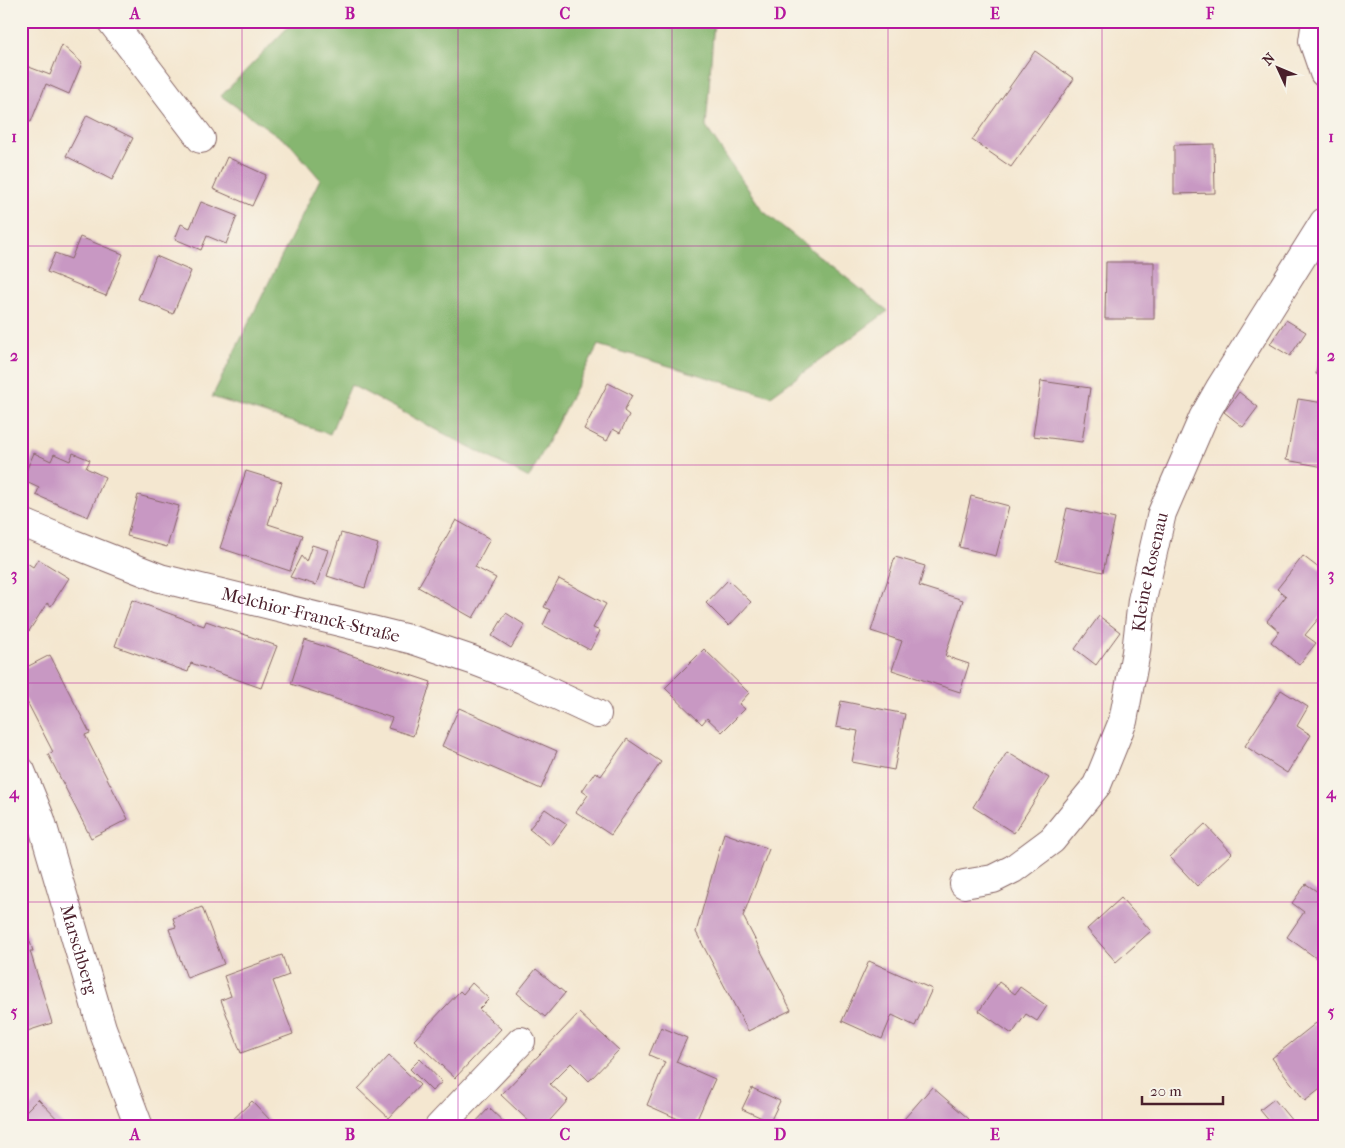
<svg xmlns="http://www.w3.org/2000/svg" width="1345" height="1148" viewBox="0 0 1345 1148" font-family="'IM FELL French Canon',serif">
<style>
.forest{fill:#86b670;stroke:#686a4e}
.building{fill:#c898c3}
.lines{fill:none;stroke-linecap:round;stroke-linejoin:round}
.street-casing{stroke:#866565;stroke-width:30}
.street{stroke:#fff;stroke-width:28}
.grid{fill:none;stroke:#b5179e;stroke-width:1;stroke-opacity:0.55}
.labels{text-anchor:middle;stroke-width:5;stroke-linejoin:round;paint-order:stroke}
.street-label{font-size:18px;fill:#4a1f2b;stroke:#f7f3e8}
.neatline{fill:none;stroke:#b5179e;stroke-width:2}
.grid-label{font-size:16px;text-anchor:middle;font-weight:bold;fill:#b5179e}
</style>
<rect width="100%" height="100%" fill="#f7f3e8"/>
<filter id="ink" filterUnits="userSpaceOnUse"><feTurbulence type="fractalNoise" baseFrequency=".02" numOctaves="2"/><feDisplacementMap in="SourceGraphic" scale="10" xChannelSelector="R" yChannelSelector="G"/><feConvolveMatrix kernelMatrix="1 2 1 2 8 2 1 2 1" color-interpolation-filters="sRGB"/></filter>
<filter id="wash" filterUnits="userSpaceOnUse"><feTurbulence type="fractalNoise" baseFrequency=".0096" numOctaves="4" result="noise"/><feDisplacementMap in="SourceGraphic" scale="20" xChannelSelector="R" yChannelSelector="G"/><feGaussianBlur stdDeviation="1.12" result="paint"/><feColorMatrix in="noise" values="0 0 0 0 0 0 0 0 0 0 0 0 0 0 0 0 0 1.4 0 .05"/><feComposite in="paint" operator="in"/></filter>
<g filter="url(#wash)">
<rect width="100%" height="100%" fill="#f4e7d0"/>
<polygon class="forest" points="294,21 714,21 706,127 763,211 888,311 771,396 598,345 529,478 351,385 330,434 212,397 320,179 290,144 221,96"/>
<g id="blocks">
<g class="building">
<polygon points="62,45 82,63 69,94 46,84 31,122 21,119 21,64 50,75"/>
<polygon points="1035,51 1074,79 1011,167 972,140"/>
<polygon points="87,115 133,138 112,180 66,156"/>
<polygon points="1214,144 1215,193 1174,194 1174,145"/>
<polygon points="227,157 266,175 252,206 213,189"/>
<polygon points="201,202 237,216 226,244 207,236 201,250 175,239 181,224 190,228"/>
<polygon points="80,237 123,254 106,296 47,272 55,253 71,259"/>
<polygon points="156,256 191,271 173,314 138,299"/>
<polygon points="1106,262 1154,262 1154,319 1105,319"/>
<polygon points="1286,320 1306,332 1290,356 1270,344"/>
<polygon points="1323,334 1324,334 1324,375 1316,374"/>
<polygon points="1041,381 1090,388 1082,442 1033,436"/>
<polygon points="608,383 632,395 624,411 629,415 620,433 613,429 607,441 584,429"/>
<polygon points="1239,392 1258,407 1243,427 1224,412"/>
<polygon points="1298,399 1324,403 1324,467 1286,460"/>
<polygon points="34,453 51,461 54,454 70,461 73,453 90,460 86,468 105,477 88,517 36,495 39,488 22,480"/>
<polygon points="246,471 282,482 268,524 302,535 290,571 220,548"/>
<polygon points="138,495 179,506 167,547 127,536"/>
<polygon points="971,496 1009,506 996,556 959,547"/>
<polygon points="1067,508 1115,519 1103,572 1055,561"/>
<polygon points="456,520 490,539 475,567 496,578 473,618 418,587"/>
<polygon points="341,533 378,544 365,588 327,576"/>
<polygon points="312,545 328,550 316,585 290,577 301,556 306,562"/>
<polygon points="1303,556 1320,569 1324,565 1324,612 1305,635 1316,643 1299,665 1271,642 1279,631 1267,621 1286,596 1277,589"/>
<polygon points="895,557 925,566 919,586 963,600 945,656 969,664 960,692 892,670 902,641 871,631"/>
<polygon points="21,559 33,567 38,559 69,578 51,606 47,603 29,631 21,625"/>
<polygon points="559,579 606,604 593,628 600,631 590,650 543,625 550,610 544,607"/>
<polygon points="728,580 751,602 729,626 706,603"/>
<polygon points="132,600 204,626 206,621 277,646 261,688 191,663 188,672 115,646"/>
<polygon points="506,613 525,625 511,648 492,636"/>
<polygon points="1099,616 1120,632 1096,665 1075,649"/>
<polygon points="305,640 431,682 413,736 388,728 392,718 291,684"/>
<polygon points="704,649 749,693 739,704 745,709 722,732 707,718 702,724 665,688"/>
<polygon points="50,655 90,733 85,735 128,819 91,838 48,754 53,752 21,690 21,670"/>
<polygon points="1281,690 1308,707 1297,726 1311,735 1287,773 1245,746"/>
<polygon points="841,701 905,714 894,770 852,762 858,731 836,727"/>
<polygon points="459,708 557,751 541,789 442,746"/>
<polygon points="627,739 661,762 611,835 576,812 588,795 582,791 595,772 601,776"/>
<polygon points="1007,752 1049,778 1014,833 973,807"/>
<polygon points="545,809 567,824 551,846 529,829"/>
<polygon points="1205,824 1232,853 1197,886 1170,857"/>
<polygon points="724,833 769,849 743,916 791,1010 748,1031 696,932"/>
<polygon points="1324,883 1324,962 1323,963 1287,937 1304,912 1292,903 1306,884 1318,892"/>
<polygon points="1121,898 1151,931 1116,962 1087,929"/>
<polygon points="202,907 224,964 187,978 169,929 176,927 173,918"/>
<polygon points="21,915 33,951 30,951 52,1023 21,1033"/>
<polygon points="282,955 289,975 273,981 293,1034 241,1053 221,1000 231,996 224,976"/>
<polygon points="869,961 932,989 915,1026 892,1015 882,1039 842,1021"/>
<polygon points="536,969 565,993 545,1017 517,993"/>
<polygon points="999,982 1015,994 1020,987 1047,1006 1037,1021 1026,1014 1012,1034 979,1011"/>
<polygon points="472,983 489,999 479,1009 501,1029 455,1078 414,1040 460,991 463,994"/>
<polygon points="579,1013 619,1050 589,1081 571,1063 550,1084 568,1100 544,1127 535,1127 501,1095"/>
<polygon points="1316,1023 1324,1033 1324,1086 1305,1101 1272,1058"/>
<polygon points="661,1027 687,1038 676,1062 715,1079 694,1126 647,1105 665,1062 649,1055"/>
<polygon points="389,1056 420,1085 389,1118 358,1089"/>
<polygon points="420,1059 442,1082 432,1091 410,1069"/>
<polygon points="932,1087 969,1119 962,1127 897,1127"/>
<polygon points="752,1088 780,1101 770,1122 780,1127 757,1127 762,1118 742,1109"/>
<polygon points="38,1099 65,1127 21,1127 21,1116"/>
<polygon points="1274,1099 1297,1127 1264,1127 1270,1122 1260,1110"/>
<polygon points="252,1101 271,1121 266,1127 225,1127"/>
<polygon points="489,1108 509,1127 471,1127"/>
</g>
</g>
</g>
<g filter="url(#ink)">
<use href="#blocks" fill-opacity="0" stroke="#866565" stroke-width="1"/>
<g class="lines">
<defs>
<g id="street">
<polyline points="111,21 201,139"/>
<polyline points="1316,21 1313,41 1324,73"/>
<path id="s1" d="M21,522L71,543L160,578L413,640L472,660L522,679L597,714"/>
<path id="s2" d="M21,771L41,820L102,1028L139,1127"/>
<path id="s3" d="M964,884L993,879L1013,869L1052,840L1097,785L1123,721L1136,652L1142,600L1162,513L1203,418L1220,388L1324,222"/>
<polyline points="439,1127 521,1041"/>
</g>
</defs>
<use href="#street" class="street-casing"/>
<use href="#street" class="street"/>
</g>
</g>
<path class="grid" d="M242,21V1127M458,21V1127M672,21V1127M888,21V1127M1102,21V1127M21,246H1324M21,465H1324M21,683H1324M21,902H1324"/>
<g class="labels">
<g class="street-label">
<text dy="6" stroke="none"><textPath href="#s3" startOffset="392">Kleine Rosenau</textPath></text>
<text dy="6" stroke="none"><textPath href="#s1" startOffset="305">Melchior-Franck-Straße</textPath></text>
<text dy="6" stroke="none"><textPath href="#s2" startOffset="188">Marschberg</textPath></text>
</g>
</g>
<rect width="1345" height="1148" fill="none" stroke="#f7f3e8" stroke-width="55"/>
<g transform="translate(1278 68) rotate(314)" stroke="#f7f3e8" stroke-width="4" paint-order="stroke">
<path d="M0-4L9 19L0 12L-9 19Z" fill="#4a1f2b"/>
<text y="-8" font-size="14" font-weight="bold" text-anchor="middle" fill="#4a1f2b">N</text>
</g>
<path d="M1142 1096v8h81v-8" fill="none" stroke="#4a1f2b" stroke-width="2.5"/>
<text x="1150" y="1096" font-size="15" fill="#4a1f2b" stroke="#f7f3e8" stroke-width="4" paint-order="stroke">20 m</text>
<rect x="28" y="28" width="1290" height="1092" class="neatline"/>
<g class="grid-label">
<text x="135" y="19">A</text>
<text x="350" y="19">B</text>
<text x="565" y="19">C</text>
<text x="780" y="19">D</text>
<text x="995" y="19">E</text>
<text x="1210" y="19">F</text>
<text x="14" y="142">1</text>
<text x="1331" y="142">1</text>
<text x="14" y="361">2</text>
<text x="1331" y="361">2</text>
<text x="14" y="580">3</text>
<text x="1331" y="580">3</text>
<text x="14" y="798">4</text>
<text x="1331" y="798">4</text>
<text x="14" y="1017">5</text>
<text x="1331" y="1017">5</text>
<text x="135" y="1140">A</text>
<text x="350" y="1140">B</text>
<text x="565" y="1140">C</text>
<text x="780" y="1140">D</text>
<text x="995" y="1140">E</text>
<text x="1210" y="1140">F</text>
</g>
</svg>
